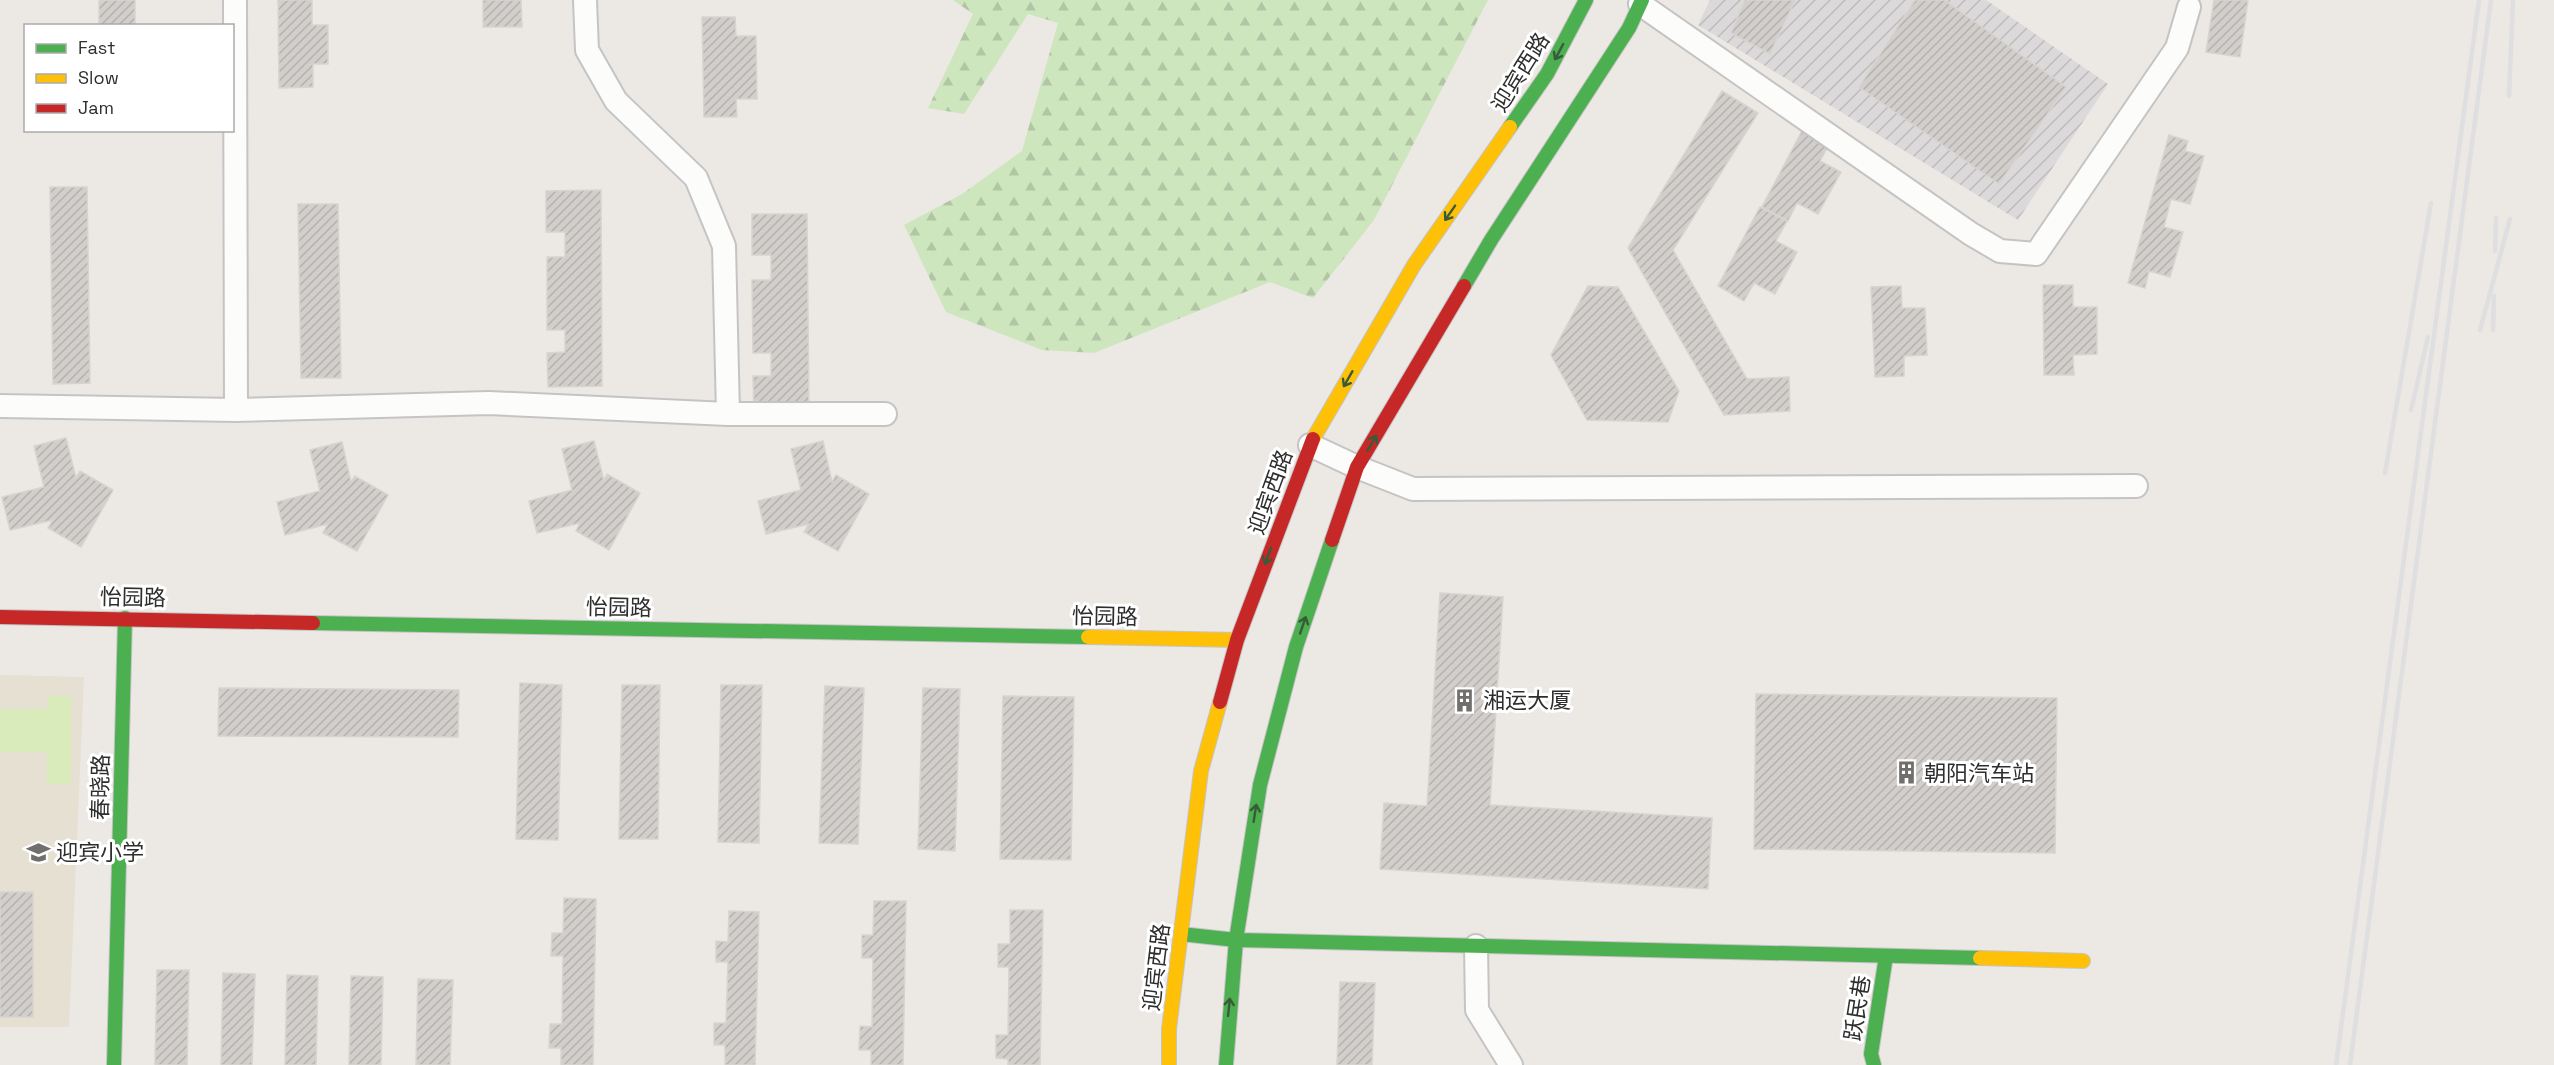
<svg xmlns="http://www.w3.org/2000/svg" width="2554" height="1065" viewBox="0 0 2554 1065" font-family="'Space Grotesk','Noto Sans SC',sans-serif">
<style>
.industrial{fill:url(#industrial-furrows)}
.education{fill:#e6e0d3}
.forest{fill:url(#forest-firs)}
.pitch{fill:#d9eabb}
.building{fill:url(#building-hatch);stroke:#d7d4d0;stroke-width:1.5}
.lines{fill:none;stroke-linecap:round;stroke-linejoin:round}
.street-casing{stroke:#c5c4c5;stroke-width:26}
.fast-casing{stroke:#c5c4c5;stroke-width:16}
.slow-casing{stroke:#c5c4c5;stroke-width:16}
.jam-casing{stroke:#c5c4c5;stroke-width:16}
.street{stroke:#fcfcfb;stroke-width:22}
.fast{stroke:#4caf50;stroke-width:14}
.slow{stroke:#ffc107;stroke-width:14}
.jam{stroke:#c62828;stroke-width:14}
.rail{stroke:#dfdfe1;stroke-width:4.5}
.oneway{stroke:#385b3a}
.labels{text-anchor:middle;stroke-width:6;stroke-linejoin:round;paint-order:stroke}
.street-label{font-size:22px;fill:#2e2e2e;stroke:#fff}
.poi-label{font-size:22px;fill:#2e2e2e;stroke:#fff;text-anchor:start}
</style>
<defs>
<pattern id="industrial-furrows" width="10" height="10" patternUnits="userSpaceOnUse" patternTransform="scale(1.5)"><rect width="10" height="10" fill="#dcd9db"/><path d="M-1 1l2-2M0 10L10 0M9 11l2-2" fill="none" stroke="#bdbbbc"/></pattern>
<pattern id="forest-firs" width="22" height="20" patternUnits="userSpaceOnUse" patternTransform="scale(1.5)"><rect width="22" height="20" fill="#cee6be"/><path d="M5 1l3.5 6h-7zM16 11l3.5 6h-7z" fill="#b1c6a4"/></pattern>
<pattern id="building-hatch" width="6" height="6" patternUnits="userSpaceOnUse" patternTransform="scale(1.5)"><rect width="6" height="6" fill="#d1cecb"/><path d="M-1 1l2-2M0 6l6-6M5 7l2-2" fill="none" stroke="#b4b1af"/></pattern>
</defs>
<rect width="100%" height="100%" fill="#ece8e4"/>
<polygon class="industrial" points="1710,0 1986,0 2108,84 2018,220 1698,25"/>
<polygon class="education" points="0,675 84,677 69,1027 0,1027"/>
<polygon class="forest" points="953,0 1488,0 1374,220 1313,298 1270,282 1094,353 1042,350 946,312 904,225 962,194 1022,151 1058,23 1028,14 964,114 928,108 973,14"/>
<polygon class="pitch" points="48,696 71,696 71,784 47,784 47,752 0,752 0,709 47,709"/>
<g class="building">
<rect x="99" y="0" width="36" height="26"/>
<polygon points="278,0 312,0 312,25 328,25 328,64 313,64 313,87 279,88"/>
<polygon points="483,0 521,0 522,27 483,27"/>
<polygon points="1745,0 1795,0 1770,54 1731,33"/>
<polygon points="1915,0 1944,0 2066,87 1999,184 1859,87"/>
<polygon points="2214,0 2248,0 2240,57 2206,52"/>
<polygon points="702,17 735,17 736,36 756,36 757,99 736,99 737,117 704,117"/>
<polygon points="1722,91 1758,113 1673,250 1747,379 1789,377 1790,411 1724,415 1628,248"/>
<polygon points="1804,127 1831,141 1820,161 1841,172 1818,214 1797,203 1788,221 1762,207"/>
<polygon points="2169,135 2188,141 2185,151 2204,156 2190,204 2171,199 2164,227 2183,232 2170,277 2149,271 2145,288 2128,283"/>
<polygon points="50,187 87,187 90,383 53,384"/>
<polygon points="601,190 602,386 548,387 547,353 565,352 565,330 547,330 547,257 565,257 565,232 546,232 546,191"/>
<polygon points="298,204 338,204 341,378 301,378"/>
<polygon points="1760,207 1787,221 1776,241 1797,252 1775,294 1754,283 1744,301 1718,286"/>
<polygon points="752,214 807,214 809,410 754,411 753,376 771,376 771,353 753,353 752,280 771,280 771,255 752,255"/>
<polygon points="2043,285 2073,285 2073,307 2097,307 2097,354 2073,355 2074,375 2044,375"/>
<polygon points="1588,286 1618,287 1679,391 1668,422 1587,420 1551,355"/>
<polygon points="1901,286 1902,308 1925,308 1927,355 1904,356 1904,376 1875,377 1871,287"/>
<polygon points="66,438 76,478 80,471 113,490 81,547 48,528 53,520 10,530 2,497 44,487 34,446"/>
<polygon points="594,441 604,481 607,474 640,493 609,550 576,531 580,523 537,533 529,501 572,490 562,449"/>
<polygon points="823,441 832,482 836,475 869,494 838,551 804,532 809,524 766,534 758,501 801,490 791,449"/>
<polygon points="342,442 351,482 355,476 388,495 357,551 323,533 328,524 285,535 277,502 320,491 310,450"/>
<polygon points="1440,593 1503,597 1490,805 1712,818 1708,889 1380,869 1384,803 1427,806"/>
<polygon points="520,683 562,685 558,840 516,839"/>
<polygon points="622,685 660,685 658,839 619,839"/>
<polygon points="721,685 762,685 759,843 718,842"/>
<polygon points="825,686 864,688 858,844 819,843"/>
<polygon points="219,688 459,690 458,737 218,736"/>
<polygon points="923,688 960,689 955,851 918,849"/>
<polygon points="1756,694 2057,698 2055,853 1754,849"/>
<polygon points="1003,696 1074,697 1071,860 1000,859"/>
<rect x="0" y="892" width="33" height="125"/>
<polygon points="564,898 596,899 593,1065 561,1065 561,1048 549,1048 550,1024 562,1024 563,956 551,956 552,933 563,933"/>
<polygon points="874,901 906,901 903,1065 871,1065 871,1050 859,1050 860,1026 872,1027 873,958 862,958 862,935 873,935"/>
<polygon points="1010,910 1043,910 1040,1065 1008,1065 1008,1059 996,1058 996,1035 1008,1035 1009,967 998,967 998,944 1010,944"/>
<polygon points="729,911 759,912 755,1065 725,1065 725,1045 714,1045 714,1023 726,1023 728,962 716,962 716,941 728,942"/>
<polygon points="157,970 189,970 187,1065 155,1065"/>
<polygon points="223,973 255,974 252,1065 221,1065"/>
<polygon points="287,975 318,976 316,1065 285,1065"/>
<polygon points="351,976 383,977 381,1065 349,1065"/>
<polygon points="418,979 453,980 450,1065 416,1065"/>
<polygon points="1340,982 1375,983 1372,1065 1337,1065"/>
</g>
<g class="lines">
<defs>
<g id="street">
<polyline points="235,0 236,410 489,403 728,414"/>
<polyline points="585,0 587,50 616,101 696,178 724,246 728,414 885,414"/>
<polyline points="1640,4 1971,234 2000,251 2036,254 2177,48 2189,7"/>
<polyline points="0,406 236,410"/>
<polyline points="1310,445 1357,467 1413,489 2136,486"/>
<polyline points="1476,946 1477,1010 1511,1065"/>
</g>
<g id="fast">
<polyline points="1510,127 1547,74 1586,0"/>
<polyline points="1464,286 1491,240 1629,28 1642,0"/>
<polyline points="313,623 1088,637"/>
<polyline points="1181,934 1236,940 1980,958"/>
<polyline points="114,1065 125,618"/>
<polyline points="1226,1065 1236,940 1260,785 1296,647 1332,540"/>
<polyline points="1874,1065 1871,1054 1886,956"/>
</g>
<g id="slow">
<polyline points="1313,439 1414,265 1510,127"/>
<polyline points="1088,637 1237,640"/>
<polyline points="1980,958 2083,961"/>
<polyline points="1169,1065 1169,1029 1201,771 1220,702"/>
</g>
<g id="jam">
<polyline points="1332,540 1357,467 1464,286"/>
<polyline points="0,617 313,623"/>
<polyline points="1220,702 1237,640 1313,439"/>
</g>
</defs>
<use href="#street" class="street-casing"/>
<use href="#fast" class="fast-casing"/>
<use href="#slow" class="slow-casing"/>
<use href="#jam" class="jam-casing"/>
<use href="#street" class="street"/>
<use href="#fast" class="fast"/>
<use href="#slow" class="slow"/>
<use href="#jam" class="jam"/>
<g class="rail">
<polyline points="2509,96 2513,0"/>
<polyline points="2495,251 2496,218"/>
<polyline points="2480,330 2510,219"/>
<polyline points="2493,330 2494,296"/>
<polyline points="2411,410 2428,337"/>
<polyline points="2385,473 2431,203"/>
<polyline points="2336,1065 2479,0"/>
<polyline points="2350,1065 2491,0"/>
</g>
</g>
<defs><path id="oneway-shaft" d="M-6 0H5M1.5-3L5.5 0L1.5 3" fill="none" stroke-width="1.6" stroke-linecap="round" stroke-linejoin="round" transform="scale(1.5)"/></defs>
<g class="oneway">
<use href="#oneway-shaft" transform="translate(1559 52) rotate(118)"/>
<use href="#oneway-shaft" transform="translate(1450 213) rotate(125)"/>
<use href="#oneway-shaft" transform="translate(1348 379) rotate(120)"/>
<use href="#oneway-shaft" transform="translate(1372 443) rotate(-59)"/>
<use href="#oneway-shaft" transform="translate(1268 556) rotate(110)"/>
<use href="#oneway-shaft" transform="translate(1303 625) rotate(-71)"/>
<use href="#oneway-shaft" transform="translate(1255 813) rotate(-81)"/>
<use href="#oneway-shaft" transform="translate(1229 1007) rotate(-84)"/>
</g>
<defs>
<symbol id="building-bare" viewBox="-9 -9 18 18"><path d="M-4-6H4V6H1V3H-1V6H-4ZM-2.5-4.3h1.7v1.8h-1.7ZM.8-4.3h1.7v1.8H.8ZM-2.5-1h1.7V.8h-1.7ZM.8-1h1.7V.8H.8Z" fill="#706f6e" stroke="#fff" stroke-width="2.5" paint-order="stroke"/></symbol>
<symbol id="school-bare" viewBox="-9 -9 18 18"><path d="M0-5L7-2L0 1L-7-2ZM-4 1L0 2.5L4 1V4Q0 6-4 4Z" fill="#706f6e" stroke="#fff" stroke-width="2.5" paint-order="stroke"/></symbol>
</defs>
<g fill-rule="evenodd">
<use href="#building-bare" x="1448" y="684" width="33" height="33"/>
<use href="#building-bare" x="1890" y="756" width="33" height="33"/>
<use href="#school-bare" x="22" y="836" width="33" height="33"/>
</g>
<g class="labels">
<g class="street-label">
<text transform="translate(1520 72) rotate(-58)" y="8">迎宾西路</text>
<text transform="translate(1270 492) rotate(-70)" y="8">迎宾西路</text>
<text transform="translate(133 597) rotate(1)" y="8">怡园路</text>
<text transform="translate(619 607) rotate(1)" y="8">怡园路</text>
<text transform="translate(1105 616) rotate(1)" y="8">怡园路</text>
<text transform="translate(100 787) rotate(-89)" y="8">春晓路</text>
<text transform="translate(1156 967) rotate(-83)" y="8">迎宾西路</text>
<text transform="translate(1857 1008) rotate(-81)" y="8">跃民巷</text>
</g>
<g class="poi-label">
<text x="1483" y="708">湘运大厦</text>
<text x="1924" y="781">朝阳汽车站</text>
<text x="56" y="860">迎宾小学</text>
</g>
</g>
<rect x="24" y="24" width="210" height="108" fill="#ffffff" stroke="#ababab" stroke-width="1.5"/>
<rect x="36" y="44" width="30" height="9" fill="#4caf50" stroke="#ababab" stroke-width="1.5"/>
<text x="78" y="54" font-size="18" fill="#2e2e2e">Fast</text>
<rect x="36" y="74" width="30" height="9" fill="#ffc107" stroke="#ababab" stroke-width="1.5"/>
<text x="78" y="84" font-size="18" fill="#2e2e2e">Slow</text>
<rect x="36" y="104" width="30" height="9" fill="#c62828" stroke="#ababab" stroke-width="1.5"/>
<text x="78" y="114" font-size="18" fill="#2e2e2e">Jam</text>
</svg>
